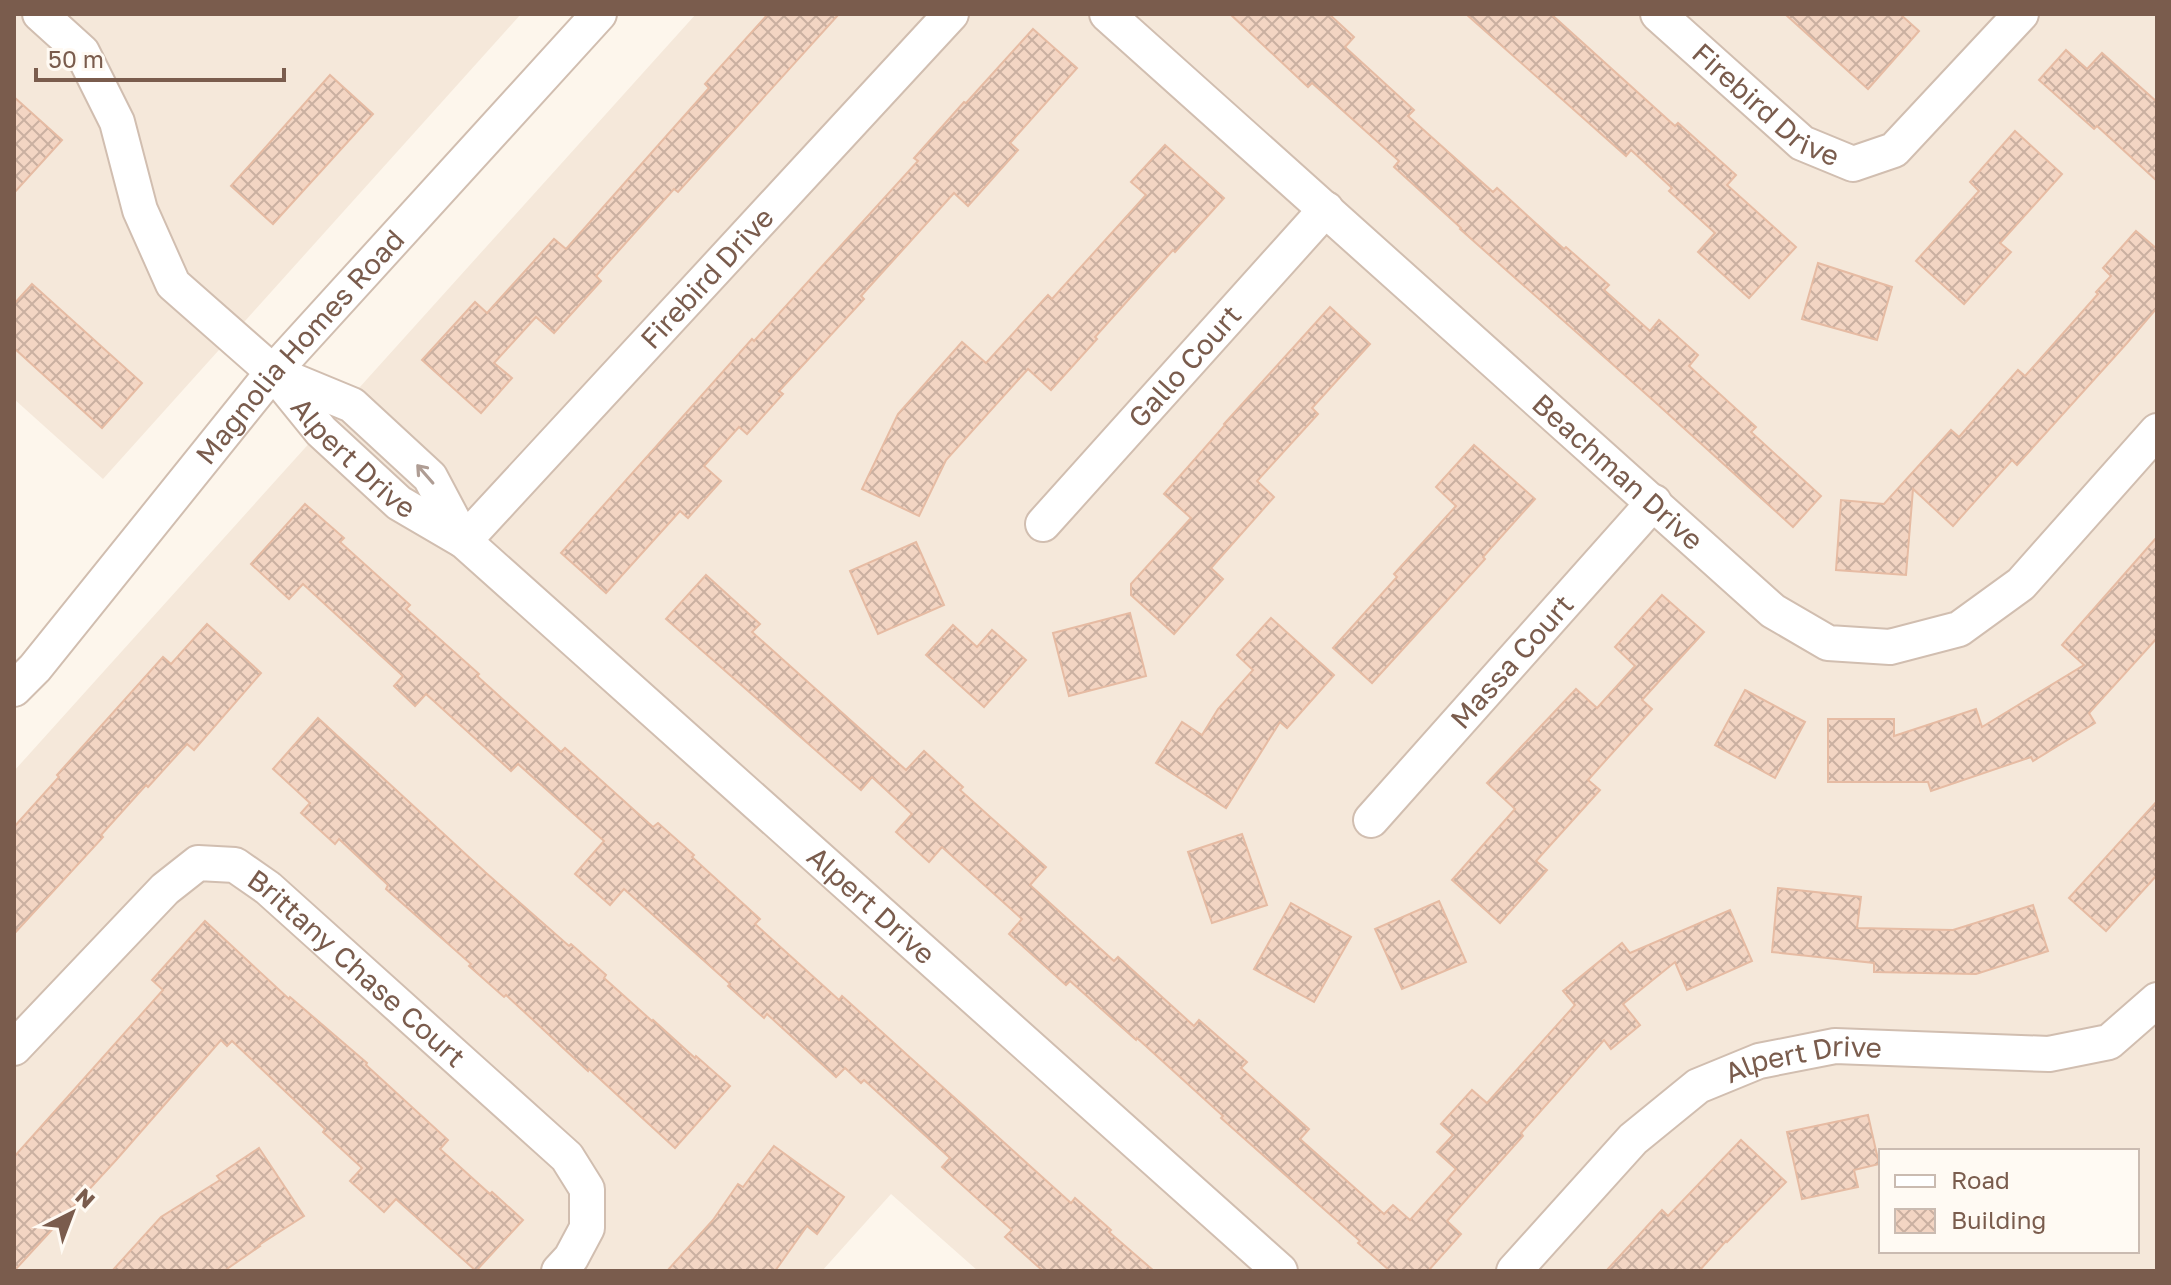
<svg xmlns="http://www.w3.org/2000/svg" width="2171" height="1285" viewBox="0 0 2171 1285" font-family="'Golos Text',sans-serif">
<style>
.residential{fill:#f5e8da;fill-rule:evenodd}
.building{fill:url(#building-cross-hatch);stroke:#e6bba3;stroke-width:2}
.lines{fill:none;stroke-linecap:round;stroke-linejoin:round}
.minor-casing{stroke:#d1beb0;stroke-width:38}
.minor{stroke:#fff;stroke-width:34}
.oneway{stroke:#af9d94}
.labels{text-anchor:middle;stroke-width:8;stroke-linejoin:round;paint-order:stroke}
.street-label{font-size:28px;fill:#7a5c4d;stroke:#fffaf3}
</style>
<defs>
<pattern id="building-cross-hatch" width="8" height="8" patternUnits="userSpaceOnUse" patternTransform="scale(2)"><rect width="8" height="8" fill="#f3d5c3"/><path d="M0 0l8 8M0 8l8-8" fill="none" stroke="#cab0a1"/></pattern>
</defs>
<rect width="100%" height="100%" fill="#fdf6ec"/>
<g class="residential">
<polygon points="14,14 521,14 103,479 14,399"/>
<path d="M696,14H2157V1271H978L891,1194L822,1271H14V771ZM1881,1151H2137V1251H1881Z"/>
</g>
<g class="building">
<polygon points="768,14 839,14 678,192 674,189 596,276 601,281 554,333 536,317 494,363 512,378 481,413 422,360 475,302 487,313 554,239 566,249 709,88 705,84"/>
<polygon points="1230,14 1329,14 1354,37 1345,47 1414,110 1408,116 1493,192 1497,188 1564,249 1566,247 1609,285 1604,290 1650,331 1659,320 1698,355 1689,366 1756,427 1751,432 1821,496 1793,527 1655,402 1460,229 1461,228 1394,167 1399,161 1312,83 1308,87"/>
<polygon points="1466,14 1551,14 1675,126 1678,123 1736,175 1727,185 1796,247 1749,298 1698,252 1715,233 1669,191 1672,188 1631,150 1626,156"/>
<polygon points="1785,14 1900,14 1919,31 1868,89"/>
<polygon points="1033,29 1077,68 1010,143 1018,150 968,206 954,193 861,296 864,299 779,391 783,394 747,434 739,427 704,466 721,481 688,518 680,511 606,593 561,553 752,339 754,341 918,161 914,158 964,102 966,103"/>
<polygon points="2066,50 2087,69 2102,53 2157,102 2157,181 2097,126 2094,129 2039,80"/>
<polygon points="330,75 373,114 273,224 231,186"/>
<polygon points="14,97 62,140 14,193"/>
<polygon points="2015,131 2062,174 2000,243 2011,252 1964,304 1916,261 1979,191 1970,182"/>
<polygon points="1165,145 1224,198 1175,252 1173,250 1095,337 1097,339 1051,390 1028,369 946,460 919,516 862,489 898,414 962,342 986,363 1048,295 1052,299 1146,195 1131,182"/>
<polygon points="2136,231 2157,249 2157,308 2127,343 2017,465 2012,460 1953,526 1913,489 1906,575 1836,570 1841,500 1884,504 1951,430 1959,437 2018,370 2025,376 2098,294 2096,292 2111,276 2103,268"/>
<polygon points="1818,263 1892,287 1877,340 1802,319"/>
<polygon points="32,284 142,383 102,428 14,348 14,304"/>
<polygon points="1330,307 1370,344 1312,408 1318,414 1257,481 1274,497 1211,568 1223,579 1174,634 1131,595 1131,584 1191,518 1164,494 1225,425 1224,424"/>
<polygon points="1474,445 1535,499 1483,557 1485,559 1372,683 1333,648 1397,577 1394,574 1456,506 1436,487"/>
<polygon points="305,504 344,538 340,542 410,605 406,609 479,674 477,676 561,752 565,748 653,827 658,823 694,855 692,857 760,919 755,924 839,1000 842,996 1071,1203 1075,1198 1111,1230 1109,1232 1154,1271 1043,1271 1005,1237 1012,1230 942,1167 950,1158 864,1080 861,1083 845,1068 836,1077 767,1014 764,1018 728,986 730,984 624,889 610,905 575,874 604,841 518,764 511,771 426,694 415,706 394,686 403,676 303,584 289,599 251,564"/>
<polygon points="2157,537 2157,638 2089,713 2095,723 2033,761 2031,757 1931,791 1928,782 1828,782 1828,719 1894,719 1894,736 1976,709 1982,727 2084,665 2062,645"/>
<polygon points="916,542 944,605 878,634 850,571"/>
<polygon points="706,575 760,624 752,632 906,770 924,751 963,787 960,790 1046,867 1030,885 1114,961 1118,957 1194,1026 1199,1020 1247,1062 1241,1068 1309,1129 1300,1139 1384,1214 1393,1205 1410,1220 1456,1169 1437,1152 1453,1135 1441,1124 1472,1090 1487,1103 1575,1005 1563,991 1622,943 1630,953 1730,910 1752,961 1687,990 1675,962 1623,1004 1640,1025 1611,1049 1604,1040 1521,1133 1523,1136 1447,1221 1461,1234 1428,1271 1390,1271 1358,1243 1360,1241 1221,1118 1223,1116 1137,1038 1136,1040 1070,981 1066,985 1009,934 1022,919 942,847 929,862 896,832 912,814 872,777 861,790 666,619"/>
<polygon points="1662,595 1704,632 1642,700 1652,709 1588,780 1600,790 1536,861 1547,870 1500,923 1452,880 1515,809 1487,783 1576,689 1597,708 1635,666 1615,647"/>
<polygon points="1130,613 1146,676 1069,696 1053,633"/>
<polygon points="1271,618 1334,675 1287,728 1280,722 1226,808 1156,763 1182,722 1202,735 1218,709 1253,670 1237,655"/>
<polygon points="207,624 261,673 194,750 187,744 148,787 146,785 101,835 103,837 14,934 14,827 59,777 57,775 163,657 171,664"/>
<polygon points="953,625 977,647 992,630 1026,660 984,707 926,655"/>
<polygon points="1745,690 1805,722 1775,778 1715,745"/>
<polygon points="318,718 485,872 569,946 571,944 606,975 604,978 652,1021 653,1020 695,1058 696,1056 730,1086 675,1148 589,1069 588,1071 506,995 504,997 469,966 471,964 386,889 388,885 339,839 335,844 301,813 310,803 273,769"/>
<polygon points="2157,801 2157,875 2106,931 2069,898"/>
<polygon points="1242,834 1267,905 1212,923 1188,852"/>
<polygon points="1778,888 1861,897 1857,928 1953,930 2033,905 2048,951 1976,974 1874,972 1874,963 1772,952"/>
<polygon points="1439,901 1466,962 1402,989 1375,929"/>
<polygon points="1291,903 1351,937 1314,1002 1254,969"/>
<polygon points="205,921 289,999 290,997 367,1063 366,1065 448,1140 440,1149 490,1194 492,1192 523,1220 476,1271 396,1199 384,1212 350,1181 362,1168 323,1132 325,1129 232,1041 227,1046 221,1040 117,1159 14,1271 14,1157 163,990 152,980"/>
<polygon points="1868,1115 1879,1164 1854,1170 1858,1187 1802,1199 1787,1132"/>
<polygon points="1741,1140 1786,1182 1727,1242 1726,1241 1699,1271 1606,1271 1662,1210 1668,1216"/>
<polygon points="774,1146 844,1197 817,1234 807,1226 775,1271 667,1271 713,1220 738,1184 743,1187"/>
<polygon points="259,1148 304,1216 259,1245 260,1246 224,1271 112,1271 161,1217 220,1180 217,1176"/>
</g>
<g class="lines">
<defs>
<g id="minor">
<path id="s1" d="M40,14L82,52L117,122L140,210L173,284L273,372L321,431L399,503L464,541L1280,1271"/>
<path id="s2" d="M1107,14L1773,611L1828,643L1890,647L1959,629L2021,584L2157,431"/>
<path id="s3" d="M1658,14L1802,143L1853,164L1894,150L2021,14"/>
<polyline points="277,374 352,405 430,477 464,541"/>
<path id="s4" d="M1043,524L1326,209"/>
<path id="s5" d="M464,541L951,14"/>
<path id="s6" d="M14,689L35,668L273,372L599,14"/>
<path id="s7" d="M1371,820L1654,502"/>
<path id="s8" d="M14,1048L165,889L198,863L235,865L268,888L567,1157L587,1189V1228L571,1258L559,1271"/>
<path id="s9" d="M1514,1271L1633,1139L1698,1086L1759,1061L1835,1046L2049,1054L2109,1042L2157,1000"/>
</g>
</defs>
<use href="#minor" class="minor-casing"/>
<use href="#minor" class="minor"/>
</g>
<defs><path id="oneway-shaft" d="M-6 0H5M1.5-3L5.5 0L1.5 3" fill="none" stroke-width="1.6" stroke-linecap="round" stroke-linejoin="round" transform="scale(2)"/></defs>
<use class="oneway" href="#oneway-shaft" transform="translate(425 474) rotate(-131)"/>
<g class="labels">
<g class="street-label">
<text dy="10" stroke="none"><textPath href="#s3" startOffset="142">Firebird Drive</textPath></text>
<text dy="10" stroke="none"><textPath href="#s5" startOffset="358">Firebird Drive</textPath></text>
<text dy="10" stroke="none"><textPath href="#s6" startOffset="446">Magnolia Homes Road</textPath></text>
<text dy="10" stroke="none"><textPath href="#s4" startOffset="212">Gallo Court</textPath></text>
<text dy="10" stroke="none"><textPath href="#s1" startOffset="558">Alpert Drive</textPath></text>
<text dy="10" stroke="none"><textPath href="#s2" startOffset="686">Beachman Drive</textPath></text>
<text dy="10" stroke="none"><textPath href="#s7" startOffset="212">Massa Court</textPath></text>
<text dy="10" stroke="none"><textPath href="#s1" startOffset="1244">Alpert Drive</textPath></text>
<text dy="10" stroke="none"><textPath href="#s8" startOffset="458">Brittany Chase Court</textPath></text>
<text dy="10" stroke="none"><textPath href="#s9" startOffset="372">Alpert Drive</textPath></text>
</g>
</g>
<rect width="2171" height="1285" fill="none" stroke="#7a5c4d" stroke-width="32"/>
<rect x="1879" y="1149" width="260" height="104" fill="#fffaf3" stroke="#cabbb1" stroke-width="2"/>
<rect x="1895" y="1175" width="40" height="12" fill="#ffffff" stroke="#cabbb1" stroke-width="2"/>
<text x="1951" y="1189" font-size="24" fill="#7a5c4d">Road</text>
<rect x="1895" y="1209" width="40" height="24" fill="url(#building-cross-hatch)" stroke="#cabbb1" stroke-width="2"/>
<text x="1951" y="1229" font-size="24" fill="#7a5c4d">Building</text>
<g transform="translate(72 1213) rotate(42)" stroke="#fffaf3" stroke-width="6" paint-order="stroke">
<path d="M0-6L14 30L0 20L-14 30Z" fill="#7a5c4d"/>
<text y="-12" font-size="22" font-weight="bold" text-anchor="middle" fill="#7a5c4d">N</text>
</g>
<path d="M36 68v12h248v-12" fill="none" stroke="#7a5c4d" stroke-width="4"/>
<text x="48" y="68" font-size="24" fill="#7a5c4d" stroke="#fffaf3" stroke-width="6" paint-order="stroke">50 m</text>
</svg>
